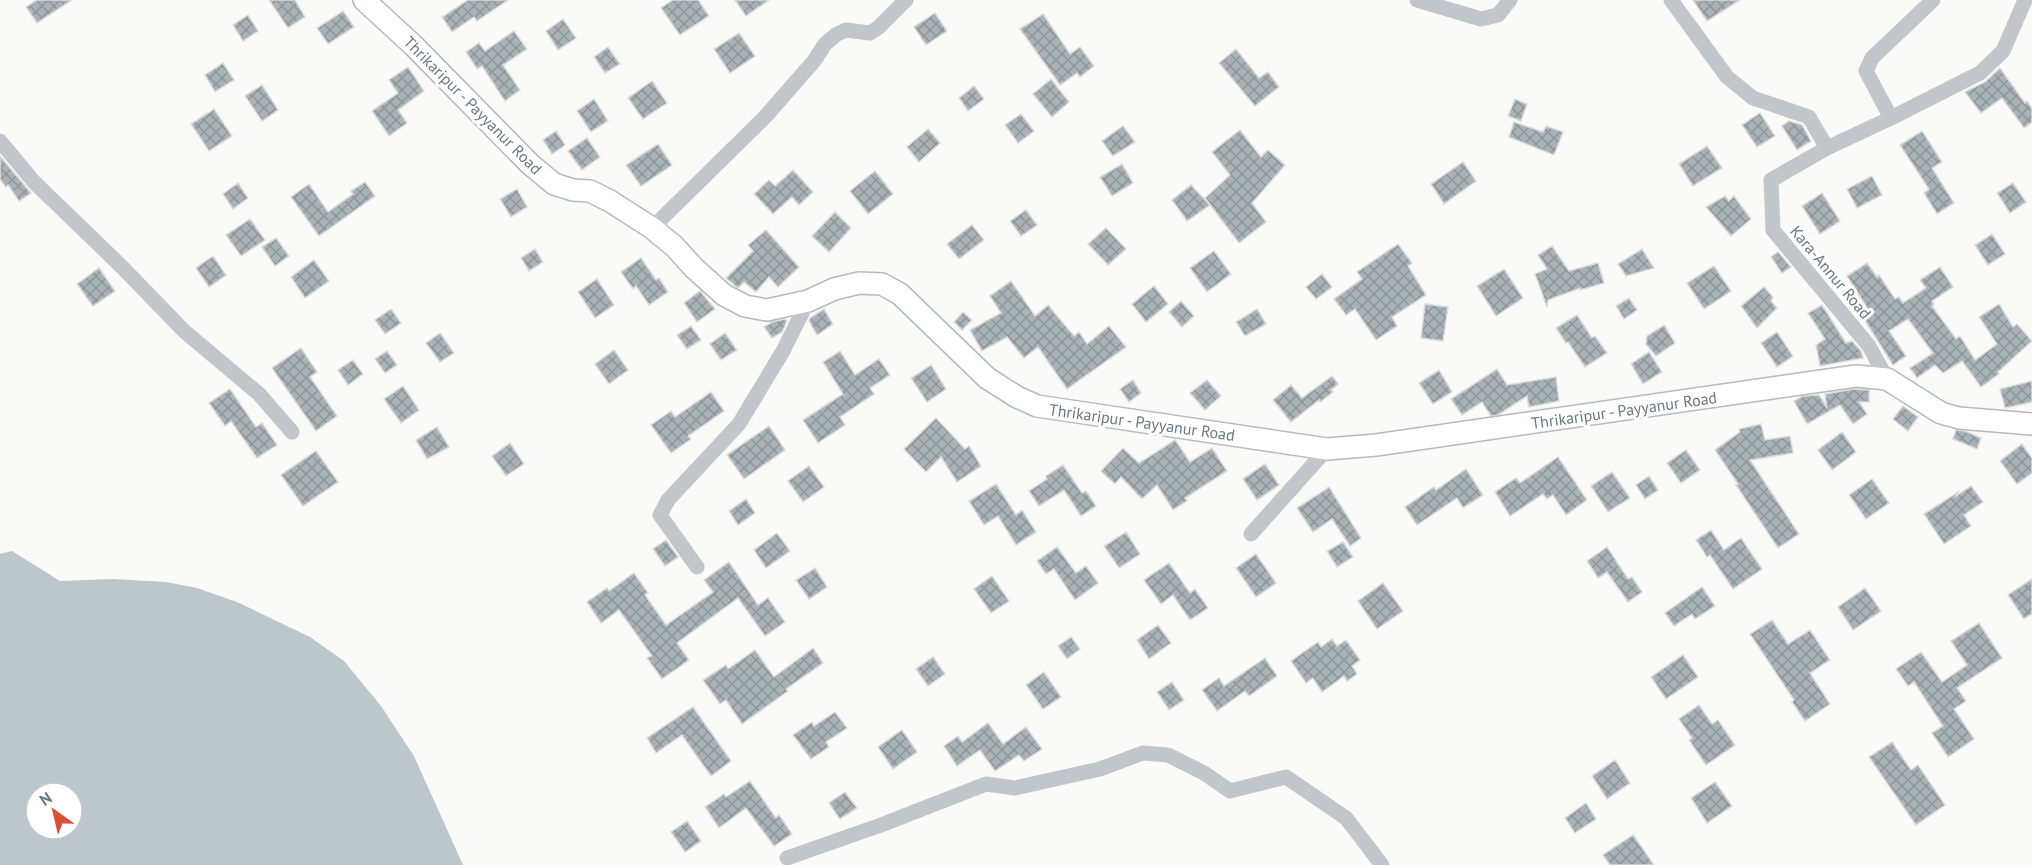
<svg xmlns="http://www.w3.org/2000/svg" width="2032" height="865" viewBox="0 0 2032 865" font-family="'PT Sans',sans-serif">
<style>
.water{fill:#bbc7cb;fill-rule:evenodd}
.building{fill:url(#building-cross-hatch);stroke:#dcdcda;stroke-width:1.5}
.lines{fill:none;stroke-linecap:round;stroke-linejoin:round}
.secondary-casing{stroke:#b4babe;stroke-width:24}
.street{stroke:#c1c6ca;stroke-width:15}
.secondary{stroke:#fff;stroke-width:21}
.labels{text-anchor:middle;stroke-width:6;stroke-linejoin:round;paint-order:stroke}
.street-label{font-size:16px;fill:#667882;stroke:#fff}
</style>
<defs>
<pattern id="building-cross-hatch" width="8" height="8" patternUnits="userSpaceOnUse" patternTransform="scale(1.5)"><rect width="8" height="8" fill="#a8b2b7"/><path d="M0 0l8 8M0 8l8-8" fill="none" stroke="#8d969a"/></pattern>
</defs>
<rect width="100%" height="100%" fill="#fafaf8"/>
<path class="water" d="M12,551L60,581L113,579L166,582L197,588L237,602L310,637L344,661L381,706L414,756L463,865H0V554ZM36,793H72V829H36Z"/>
<g class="building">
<polygon points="37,0 72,0 37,23 26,7"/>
<polygon points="269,0 295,0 305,17 288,28"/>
<polygon points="468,0 508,0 477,21 474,17 452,32 442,17"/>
<polygon points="673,0 698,0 709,16 680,35 661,8"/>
<polygon points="735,0 769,0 746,16"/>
<polygon points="1693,0 1740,0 1707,21"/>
<polygon points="343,11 354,27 328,44 317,28"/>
<polygon points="935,13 947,31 926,45 914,27"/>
<polygon points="1043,14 1070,54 1080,47 1094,66 1080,77 1077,73 1060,85 1020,29"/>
<polygon points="248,15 258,31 243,41 233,25"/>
<polygon points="563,19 576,38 558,50 546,31"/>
<polygon points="514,31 527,49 503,65 520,90 505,101 482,66 477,69 466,52 479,43 485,51"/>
<polygon points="739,33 755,56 730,73 714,49"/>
<polygon points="608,47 620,64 605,73 594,57"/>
<polygon points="1236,49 1259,78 1268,72 1279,87 1255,106 1219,63"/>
<polygon points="223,63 234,80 215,92 205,75"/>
<polygon points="408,67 424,91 398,110 407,123 389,136 372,111 398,93 389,80"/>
<polygon points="2000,68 2025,103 2027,101 2032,109 2032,122 2024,128 2002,98 1981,113 1965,92 1985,82"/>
<polygon points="1051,79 1069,102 1052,117 1033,94"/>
<polygon points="652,81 667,103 643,119 628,98"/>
<polygon points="262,85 278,110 262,121 245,96"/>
<polygon points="974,86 984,99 968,111 959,98"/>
<polygon points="594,99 608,121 591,132 577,111"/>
<polygon points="1515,99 1527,104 1521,121 1508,116"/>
<polygon points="214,109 232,136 209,151 191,124"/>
<polygon points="1760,113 1775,136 1757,147 1742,125"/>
<polygon points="1021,114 1034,131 1018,143 1005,125"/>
<polygon points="1789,121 1802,125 1811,141 1797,150 1782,126"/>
<polygon points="1514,122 1543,132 1546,126 1563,132 1554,155 1509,137"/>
<polygon points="1123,126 1135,142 1113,156 1102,141"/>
<polygon points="928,129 940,143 919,162 907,147"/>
<polygon points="1240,130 1261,157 1268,150 1285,165 1252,203 1266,222 1239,243 1205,198 1230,175 1212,152"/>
<polygon points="556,131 565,145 552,154 543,140"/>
<polygon points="1922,131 1942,162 1932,168 1954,203 1937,214 1924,193 1929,189 1900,145"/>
<polygon points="587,138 600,157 582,170 568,151"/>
<polygon points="658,144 672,165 641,186 626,165"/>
<polygon points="1707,146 1722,168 1693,186 1679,164"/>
<polygon points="0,156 31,193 19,201 8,185 6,187 0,179"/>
<polygon points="1463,162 1476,181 1444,204 1431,184"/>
<polygon points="1122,164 1133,183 1112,196 1100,177"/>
<polygon points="793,170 813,192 799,205 792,197 773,214 754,194 769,180 775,186"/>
<polygon points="875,171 893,194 868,214 850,191"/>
<polygon points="1872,176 1882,195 1857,208 1847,189"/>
<polygon points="365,182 375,196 319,236 291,197 309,184 328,212 353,194 351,191"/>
<polygon points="238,183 248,198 233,209 223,194"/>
<polygon points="2013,183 2026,202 2010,213 1997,193"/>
<polygon points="1191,185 1210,205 1187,221 1172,200"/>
<polygon points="517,189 527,207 511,217 500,199"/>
<polygon points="1822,193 1840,221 1820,234 1802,206"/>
<polygon points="1725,196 1729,201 1734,196 1751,219 1731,236 1706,207"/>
<polygon points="1026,210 1037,225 1021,236 1010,221"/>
<polygon points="835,212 851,228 829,252 812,236"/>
<polygon points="250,219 265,240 241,256 226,235"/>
<polygon points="972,225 984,240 959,259 947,244"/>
<polygon points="1106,228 1126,249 1108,265 1088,244"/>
<polygon points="766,230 799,267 778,287 769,277 756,292 744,282 738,288 726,278 753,251 748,245"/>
<polygon points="1992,234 2005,254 1988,265 1975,245"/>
<polygon points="276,238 289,256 275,266 262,247"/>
<polygon points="1398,244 1412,263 1408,266 1426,295 1392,317 1397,326 1376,340 1355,309 1346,315 1334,299 1362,279 1357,272"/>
<polygon points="1552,246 1569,271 1598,263 1604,283 1580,290 1580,288 1548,300 1547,307 1535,274 1547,269 1538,255"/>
<polygon points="535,249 543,262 529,271 521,258"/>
<polygon points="1642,249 1654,268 1626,276 1618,264"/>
<polygon points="1214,251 1231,274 1207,292 1190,268"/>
<polygon points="1778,252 1791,267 1782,273 1771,257"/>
<polygon points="213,256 226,275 209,287 196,268"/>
<polygon points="641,258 656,280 659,278 668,292 649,305 636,286 633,289 621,272"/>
<polygon points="314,260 329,281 305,298 291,277"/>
<polygon points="1867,263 1877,277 1879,275 1895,299 1899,297 1903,303 1926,288 1920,280 1940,267 1953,287 1932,301 1934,305 1932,306 1956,339 1960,336 1975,360 1997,344 1979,317 1999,304 2013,327 2017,324 2032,341 1998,372 1999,374 1981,387 1962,361 1943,373 1935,365 1917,378 1910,368 1933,353 1908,319 1889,331 1906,356 1893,365 1864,319 1871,314 1847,276"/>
<polygon points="1714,266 1731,291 1704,309 1687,283"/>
<polygon points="99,268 115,291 93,306 77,284"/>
<polygon points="1504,269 1523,298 1496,316 1477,286"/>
<polygon points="1322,274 1332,287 1316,299 1306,287"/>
<polygon points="597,279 614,305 595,318 578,292"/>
<polygon points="1011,281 1035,316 1048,305 1074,336 1079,332 1087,344 1109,326 1126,347 1067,389 1038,347 1024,358 1007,337 982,351 970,330 1001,313 990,296"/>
<polygon points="1154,286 1168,304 1146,322 1132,304"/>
<polygon points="1764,287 1773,297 1771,301 1777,308 1757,328 1741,306"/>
<polygon points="700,291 715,309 697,322 684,303"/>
<polygon points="1629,298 1637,310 1624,319 1616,306"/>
<polygon points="1181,301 1194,316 1182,327 1169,312"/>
<polygon points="1425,304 1448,307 1443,341 1421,338"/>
<polygon points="1822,305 1846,343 1852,341 1861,351 1863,358 1820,366 1816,345 1825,339 1808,313"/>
<polygon points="391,309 401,323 385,334 375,320"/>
<polygon points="824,309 833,324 817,335 809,321 810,318"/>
<polygon points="1257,309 1266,324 1245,336 1236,322"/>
<polygon points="963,312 972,320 962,330 954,322"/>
<polygon points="1577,315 1592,338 1595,336 1607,353 1585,367 1568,342 1566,343 1556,328"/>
<polygon points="785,319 787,321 782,332 772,338 764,327 772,322"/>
<polygon points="1664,325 1675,343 1656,356 1646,344 1647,336"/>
<polygon points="691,326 701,340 687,349 677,335"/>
<polygon points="1777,332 1793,356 1777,367 1761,343"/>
<polygon points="440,333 454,353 440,362 426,343"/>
<polygon points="725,333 737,350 721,360 710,344"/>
<polygon points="301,348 317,372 310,377 337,416 316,431 272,368"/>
<polygon points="614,350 628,370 609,384 595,364"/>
<polygon points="387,351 397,365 385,373 375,359"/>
<polygon points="840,351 855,375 879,359 890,375 870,388 874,394 840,417 845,425 818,443 803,420 843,394 823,362"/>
<polygon points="1649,352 1662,372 1643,384 1631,364"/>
<polygon points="353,360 363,374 348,385 338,370"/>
<polygon points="931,365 946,389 927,402 911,378"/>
<polygon points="1497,369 1507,385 1556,377 1559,401 1529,407 1527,396 1498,415 1491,416 1482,402 1462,415 1451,399"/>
<polygon points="1439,370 1452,392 1433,404 1419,383"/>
<polygon points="1332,376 1338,384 1331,390 1333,392 1320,402 1319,400 1291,422 1273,400 1291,385 1302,398"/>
<polygon points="1133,380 1141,393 1129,402 1120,389"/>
<polygon points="1207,380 1221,396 1205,410 1190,393"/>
<polygon points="2032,381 2032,402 2005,408 2000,389"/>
<polygon points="403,386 419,410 401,423 384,399"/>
<polygon points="230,389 256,427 262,423 277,445 257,458 231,421 225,426 209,403"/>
<polygon points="1854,389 1869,390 1869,402 1859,402 1867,414 1853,424 1840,405 1807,424 1794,401 1803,396 1819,395 1827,408 1825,394"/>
<polygon points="711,392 724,411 688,436 691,439 671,453 651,425 671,411 675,417"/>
<polygon points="1903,406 1918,417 1908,431 1893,419"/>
<polygon points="936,418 965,449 969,446 981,466 957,482 941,457 926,472 904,449"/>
<polygon points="1761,424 1765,440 1790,436 1793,453 1750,460 1799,534 1778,548 1736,485 1738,484 1715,450 1740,432 1739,429"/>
<polygon points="769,426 785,450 744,479 727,455"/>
<polygon points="437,427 449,447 427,459 416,440"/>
<polygon points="1956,430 1965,431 1981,438 1977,449 1953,439"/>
<polygon points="1842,432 1856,452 1832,470 1818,450"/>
<polygon points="1175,440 1190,462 1212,448 1227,471 1185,498 1187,501 1173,510 1157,485 1142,499 1121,477 1115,484 1101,471 1123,448 1139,463"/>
<polygon points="510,443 524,464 506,476 492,456"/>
<polygon points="2022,444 2032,458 2032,473 2017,484 2000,461"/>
<polygon points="1686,450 1700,470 1681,483 1667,463"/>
<polygon points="316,451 338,482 303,506 281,475"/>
<polygon points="1558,457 1587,500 1566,515 1553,495 1547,499 1543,494 1510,516 1495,492 1516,478 1520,483"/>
<polygon points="1265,464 1279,485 1257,500 1243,479"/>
<polygon points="1063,465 1082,493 1086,491 1096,506 1081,516 1064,490 1039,506 1029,491 1047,479 1046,476"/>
<polygon points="809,466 824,487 803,502 788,481"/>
<polygon points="1466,469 1483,495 1463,508 1457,498 1417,525 1405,507 1434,487 1436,490"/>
<polygon points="1612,472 1630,498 1608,512 1591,486"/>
<polygon points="1649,476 1658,490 1645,499 1636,485"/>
<polygon points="1872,479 1889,503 1866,519 1849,495"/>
<polygon points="996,484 1016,515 1022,510 1036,532 1016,545 998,516 984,525 969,501"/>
<polygon points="1971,486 1983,502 1964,515 1971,526 1944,544 1924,514 1958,492 1956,496"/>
<polygon points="1329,487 1361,538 1350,546 1332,519 1313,532 1297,508"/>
<polygon points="746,499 755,513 738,525 729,511"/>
<polygon points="1711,530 1724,550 1741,538 1762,569 1733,589 1710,555 1707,557 1696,540"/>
<polygon points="1126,532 1140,554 1119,568 1104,546"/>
<polygon points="777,533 790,551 766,568 754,550"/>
<polygon points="666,540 678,557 665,566 653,549"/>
<polygon points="1343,542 1353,557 1337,567 1327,551"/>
<polygon points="1057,547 1076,573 1086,566 1098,583 1075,600 1054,569 1046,574 1037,561"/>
<polygon points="1607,547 1628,579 1632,577 1642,592 1628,602 1607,572 1598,578 1587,561"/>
<polygon points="1256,554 1276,583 1256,597 1236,568"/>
<polygon points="729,562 758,605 768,598 785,622 765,636 738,598 677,643 689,660 662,679 647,658 652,656 619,610 601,623 587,602 607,588 609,591 634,573 648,593 645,595 666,625 713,592 704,580"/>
<polygon points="1169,563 1190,593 1195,589 1208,608 1190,620 1173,595 1161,604 1144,580"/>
<polygon points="815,568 827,587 809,599 796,580"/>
<polygon points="992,576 1009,601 991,613 974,589"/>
<polygon points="2032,579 2032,614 2024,619 2008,595"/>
<polygon points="1383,583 1403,611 1377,629 1358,601"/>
<polygon points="1702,587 1715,606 1695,619 1692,614 1674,626 1665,613"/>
<polygon points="1865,588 1881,611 1853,630 1838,607"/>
<polygon points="1772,620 1788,644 1810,630 1830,660 1810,673 1830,704 1805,721 1792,702 1794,700 1750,634"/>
<polygon points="1979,623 2002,658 1957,688 1966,701 1954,709 1974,739 1948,757 1932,733 1943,726 1914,682 1908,686 1896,669 1921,652 1942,682 1967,665 1951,641"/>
<polygon points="1158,625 1171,643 1149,659 1137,640"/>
<polygon points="1071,637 1080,649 1067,659 1058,646"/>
<polygon points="1332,639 1337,646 1346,640 1360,660 1352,666 1357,674 1347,681 1344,676 1322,692 1313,678 1306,683 1291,661 1318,642 1321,647"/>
<polygon points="813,648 823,663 786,689 788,691 742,724 726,700 720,704 703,680 726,665 728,669 755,650 774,677"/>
<polygon points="1683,655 1698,677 1666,699 1651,677"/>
<polygon points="933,657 945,674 928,686 916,669"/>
<polygon points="1265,658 1277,676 1249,696 1245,691 1217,711 1202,690 1219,678 1224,686"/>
<polygon points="1044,672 1061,697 1043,709 1026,685"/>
<polygon points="1172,682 1184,700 1169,710 1157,692"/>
<polygon points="1699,705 1712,724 1718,720 1735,745 1706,765 1689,740 1692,738 1679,719"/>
<polygon points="693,707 731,761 711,776 682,735 656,753 647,738"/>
<polygon points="835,712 847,728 826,742 829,747 811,759 793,735 812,722 814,726"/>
<polygon points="988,723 1003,744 1026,727 1042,749 1024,761 1019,755 995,771 980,750 957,766 944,746 958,736 962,742"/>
<polygon points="902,730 917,752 893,769 878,747"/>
<polygon points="1892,742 1911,770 1918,765 1945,805 1916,825 1869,757"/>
<polygon points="1615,760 1630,783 1607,799 1592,776"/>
<polygon points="750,781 776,818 779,815 792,834 774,846 746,808 719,828 705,807 724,794 726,797"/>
<polygon points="1715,782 1732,806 1707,823 1691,798"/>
<polygon points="845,792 857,808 840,819 829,803"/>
<polygon points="1586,803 1596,819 1575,833 1565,818"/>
<polygon points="687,821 701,841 685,852 671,832"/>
<polygon points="1633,835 1654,865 1610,865 1603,855"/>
</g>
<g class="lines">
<defs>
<polyline id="secondary" points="364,0 413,45 530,164 554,184 573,190 590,191 610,201 652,228 674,246 694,268 724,295 745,306 767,310 808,301 834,289 859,283 882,284 900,294 987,378 1017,397 1037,406 1327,449 1376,445 1856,376 1887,379 1941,413 1959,418 2032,424"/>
</defs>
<use href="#secondary" class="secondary-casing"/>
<g class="street">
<polyline points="1417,0 1481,19 1498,15 1510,0"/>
<polyline points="1671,0 1727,77 1753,98 1809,117 1827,148"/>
<polyline points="1891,118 1980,73 2003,51 2025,0"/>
<polyline points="0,141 34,182 121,266 184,331 259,394 292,432"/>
<polyline points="652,228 765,117 814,61 825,44 837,34 846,30 870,33 879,27 906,0"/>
<polyline points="1887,379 1869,346 1773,230 1771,180 1827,148 1891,118 1866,71 1872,58 1933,0"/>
<polyline points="1251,534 1327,449"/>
<polyline points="697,567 660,515 668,500 739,424 783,351 808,301"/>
<polyline points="787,858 881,825 986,784 1015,788 1100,769 1143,753 1168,755 1204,773 1230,791 1286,777 1346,818 1382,865"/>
</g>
<use href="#secondary" class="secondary"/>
</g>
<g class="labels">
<g class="street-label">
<text transform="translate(473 105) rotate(45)" y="6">Thrikaripur - Payyanur Road</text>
<text transform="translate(1831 272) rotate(50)" y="6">Kara-Annur Road</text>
<text transform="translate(1624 410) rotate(-8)" y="6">Thrikaripur - Payyanur Road</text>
<text transform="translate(1142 422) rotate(8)" y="6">Thrikaripur - Payyanur Road</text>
</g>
</g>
<g transform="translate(54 811) rotate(326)"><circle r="28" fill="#ffffff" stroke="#c2c9cd" stroke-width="1.5"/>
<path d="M0-4.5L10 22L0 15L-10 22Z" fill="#dc4e36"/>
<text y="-9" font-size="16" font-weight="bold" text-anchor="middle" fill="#667882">N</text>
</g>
</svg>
